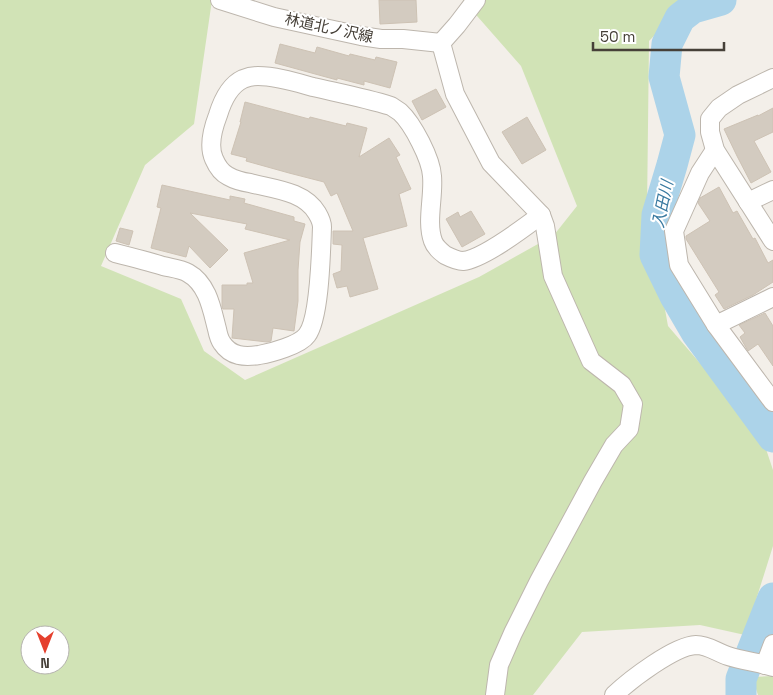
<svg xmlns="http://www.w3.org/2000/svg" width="773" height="695" viewBox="0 0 773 695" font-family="'Space Grotesk','Noto Sans JP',sans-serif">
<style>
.green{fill:#d1e3b6;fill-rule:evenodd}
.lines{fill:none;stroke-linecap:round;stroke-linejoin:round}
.river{stroke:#acd3e9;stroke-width:31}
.building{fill:#d3cbc0;stroke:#cdc2b4}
.minor-casing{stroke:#bdb6ad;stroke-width:20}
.minor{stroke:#fff;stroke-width:18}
.labels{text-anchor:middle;stroke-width:4;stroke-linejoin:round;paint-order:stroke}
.street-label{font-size:15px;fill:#464038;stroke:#fff}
.water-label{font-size:16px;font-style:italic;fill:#3a7aa0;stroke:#fff}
</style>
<rect width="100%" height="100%" fill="#f3efe9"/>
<g class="green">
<path d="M0,0H212L194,124L145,165L101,266L181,299L204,351L245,380L479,277L554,235L577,206L521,66L463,0H689L649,41L647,210L668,326L761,434L773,470V546L745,635L700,625L582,632L533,695H0ZM30,635H60V665H30Z"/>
<polygon points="773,676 773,695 758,695 752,677"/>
</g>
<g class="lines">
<g class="river">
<polyline points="721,0 693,8 680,18 667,44 664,77 680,135 672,165 657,215 655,255 675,296 696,332 773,437"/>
<polyline points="741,695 741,679 773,598"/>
</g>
</g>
<g class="building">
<polygon points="379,0 416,0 417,22 380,24"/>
<polygon points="280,44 315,53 317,47 349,56 350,54 375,60 376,57 397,62 390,88 364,81 364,85 337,78 337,80 275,63"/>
<polygon points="436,89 446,107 422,120 412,101"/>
<polygon points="245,102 309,119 310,117 346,126 347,123 367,128 359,157 389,138 400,155 396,157 411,189 399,194 407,226 363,238 378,289 350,297 347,286 337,288 333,274 341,271 342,245 333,244 333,231 353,231 337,193 331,196 324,182 289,173 246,161 247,158 231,154 241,122 240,122"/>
<polygon points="773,108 773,132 754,141 771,172 751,183 737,156 724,129 758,115 758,116"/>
<polygon points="527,117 546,150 522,164 502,132"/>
<polygon points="162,185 230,200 230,196 245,199 244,203 294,217 294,221 305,224 300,242 298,270 298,301 294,331 273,328 271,341 267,342 232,338 234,309 223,309 222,307 222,285 247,285 247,283 253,283 244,253 290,240 245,229 247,224 190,213 228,250 210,268 189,246 186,257 151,248 161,208 157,207"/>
<polygon points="719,187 733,213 737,211 753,239 755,238 768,263 773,260 773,282 753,295 724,309 715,295 719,292 686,239 686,236 710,221 698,203 700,198"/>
<polygon points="471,211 485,234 462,247 446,219 458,212 460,217"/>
<polygon points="120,228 133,231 129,245 116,241"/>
<polygon points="765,313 773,326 773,366 758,344 748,351 740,337 745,333 739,325"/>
</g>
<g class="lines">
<defs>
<g id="minor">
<polyline points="220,0 274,17 361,36 381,39 403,39 441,43"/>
<polyline points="441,43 455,94 491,163 541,215 545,226 553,276 591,361 622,385 633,404 629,429 614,445 593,481 539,581 513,633 499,665 495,695"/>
<polyline points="441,43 457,25 476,0"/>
<polyline points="773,78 738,95 719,108 710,119 710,132 715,150 773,241"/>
<polyline points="715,150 700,173 674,231 679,265 716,325 773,402"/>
<polyline points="748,202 773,190"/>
<path d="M115,253C131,257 147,261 163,266C171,268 181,269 188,273C208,284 212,310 217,329C218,334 219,339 222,343C231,357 245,357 259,355C271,353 300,345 307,335C320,318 321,251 322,227C322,222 320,218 317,213C304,191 273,189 250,183C243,182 235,180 228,176C222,173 217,166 214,159C208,146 213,128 218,115C222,102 230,85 243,79C248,77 253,76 258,76C276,76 295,82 313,87C339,93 365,98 391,106C394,108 397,110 400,112C413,124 431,159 432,176C434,196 426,222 433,241C435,247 440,251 445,255C451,258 457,261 463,261C483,259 525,227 541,215"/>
<polyline points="716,325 773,297"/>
<polyline points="765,665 773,644"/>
<path d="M614,695C630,680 674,646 696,645C708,645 716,652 728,656C743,661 758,662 773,667"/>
</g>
</defs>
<use href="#minor" class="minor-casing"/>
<use href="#minor" class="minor"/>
</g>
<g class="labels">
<g class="street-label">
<text transform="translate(329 28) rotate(12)" y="5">林道北ノ沢線</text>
</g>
<g class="water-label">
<text transform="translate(662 204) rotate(-78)" y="6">入田川</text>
</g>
</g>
<g transform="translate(45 650) rotate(180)"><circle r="24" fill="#ffffff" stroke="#b5b3af"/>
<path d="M0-4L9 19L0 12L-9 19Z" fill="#e5402e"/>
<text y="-8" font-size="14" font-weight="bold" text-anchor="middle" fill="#464038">N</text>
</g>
<path d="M593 42v8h131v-8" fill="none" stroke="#464038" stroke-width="2.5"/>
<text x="600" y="42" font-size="15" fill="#464038" stroke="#ffffff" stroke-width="4" paint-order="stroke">50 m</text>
</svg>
